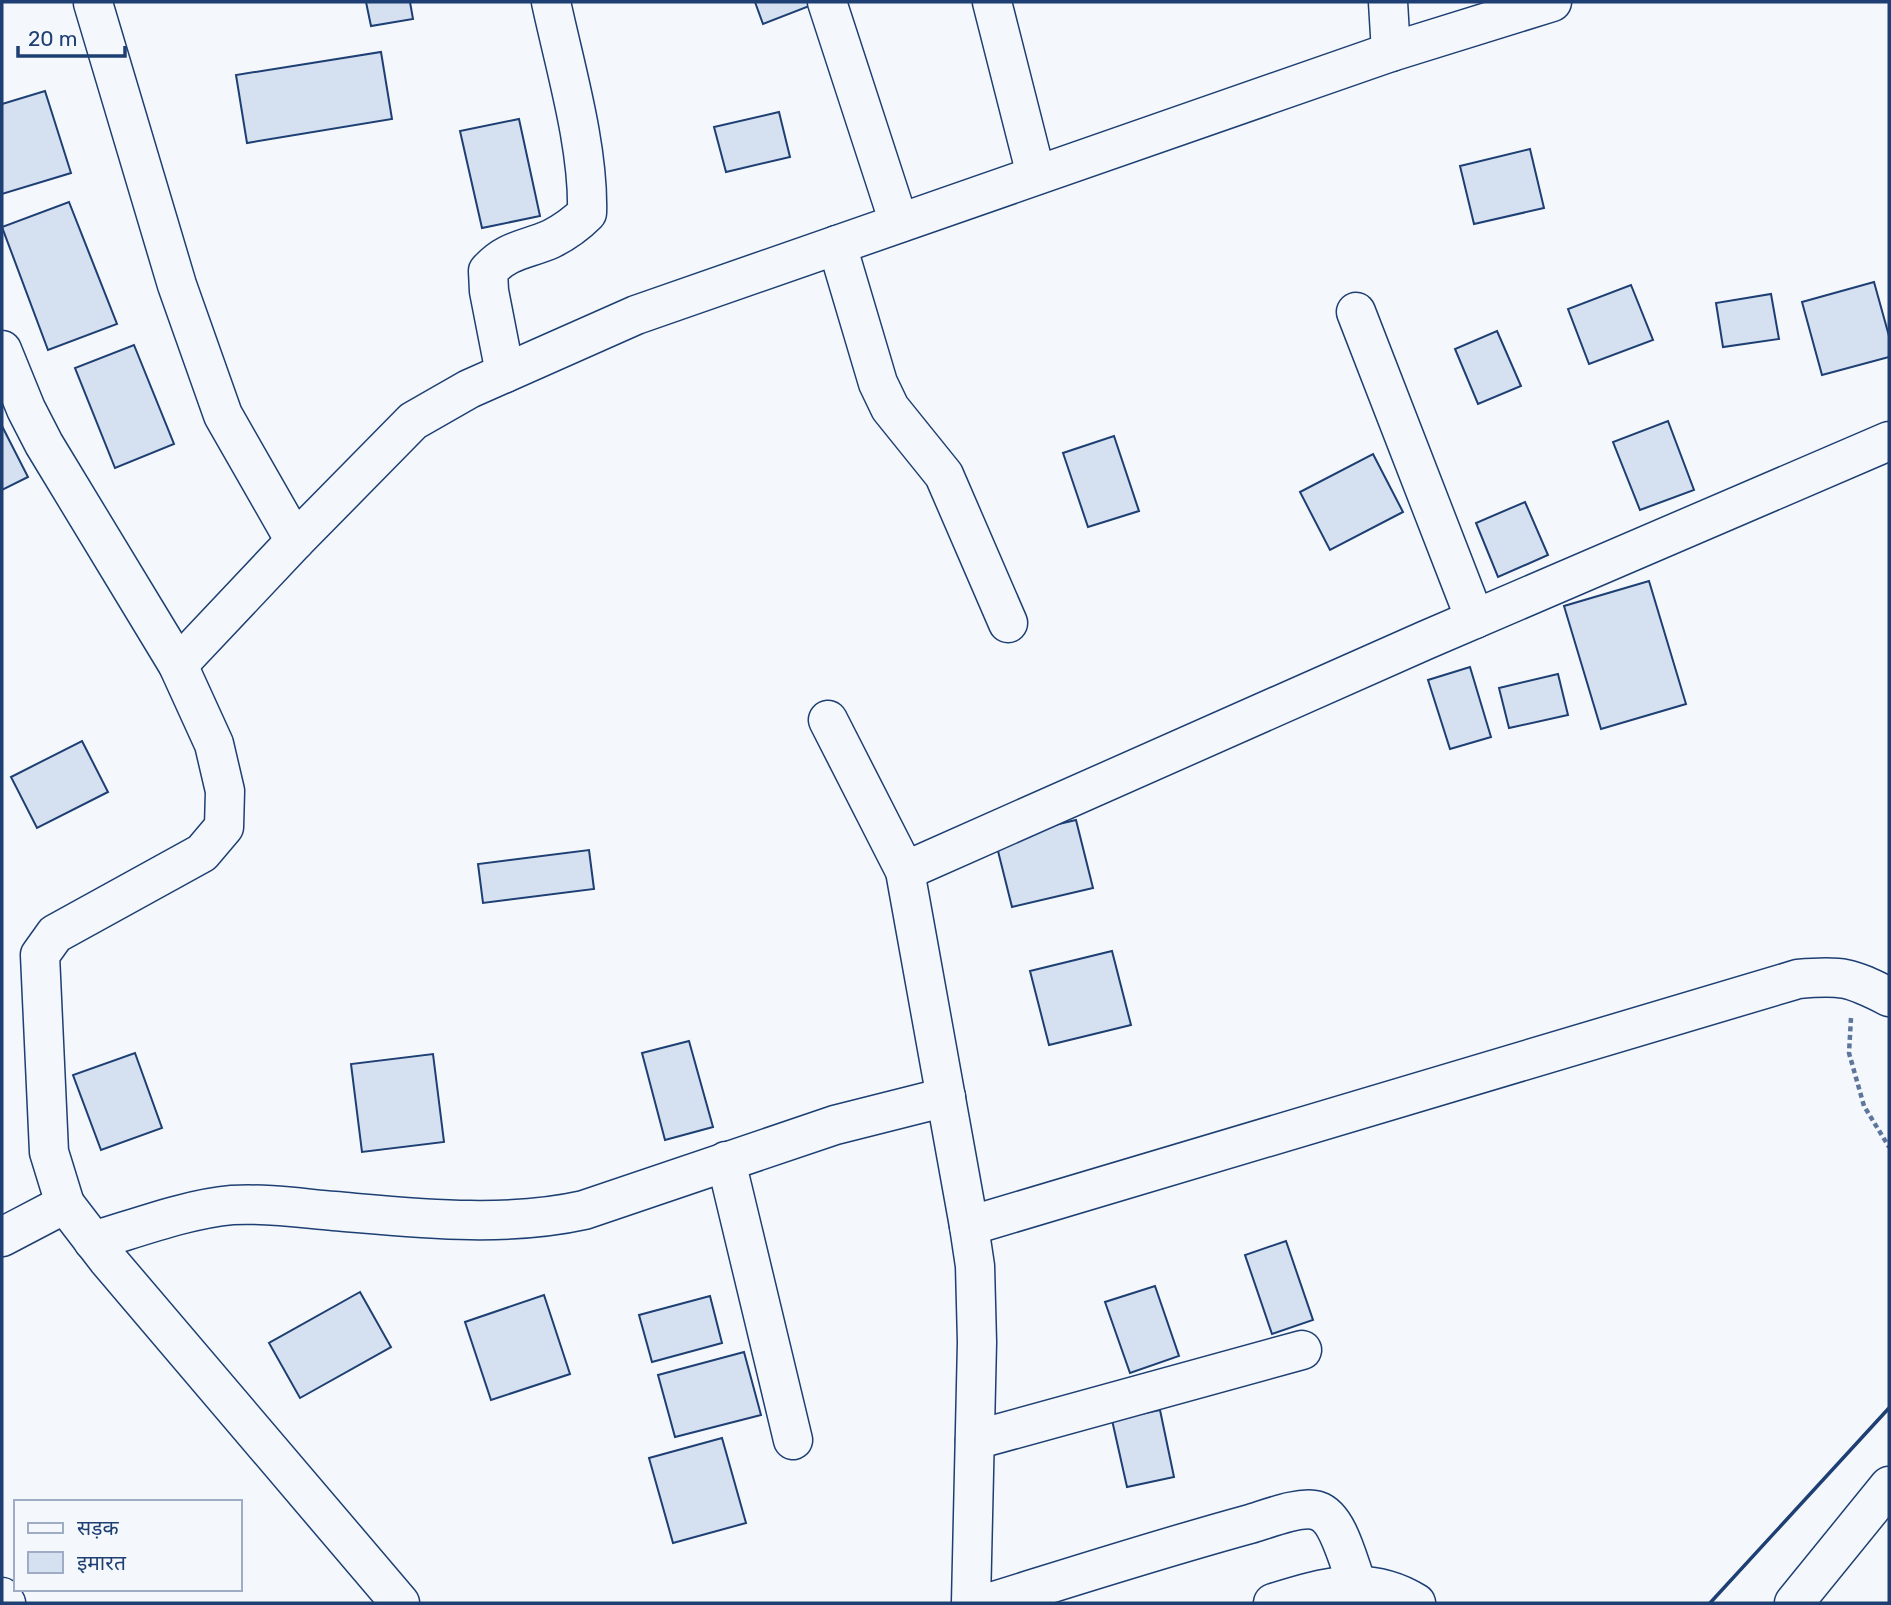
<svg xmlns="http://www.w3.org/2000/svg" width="1891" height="1605" viewBox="0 0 1891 1605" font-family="Rubik,'Noto Sans Devanagari',sans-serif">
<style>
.building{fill:#d5e0f0;stroke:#1d3f73;stroke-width:2}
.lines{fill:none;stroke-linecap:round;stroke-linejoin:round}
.minor-casing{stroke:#1d3f73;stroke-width:41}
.path{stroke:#5e769c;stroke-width:4.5;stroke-dasharray:5 3.5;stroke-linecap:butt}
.minor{stroke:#f4f7fb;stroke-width:38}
.wall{stroke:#1d3f73;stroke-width:3.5}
</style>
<rect width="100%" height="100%" fill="#f4f7fb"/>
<g class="building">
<polygon points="366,2 410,2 413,19 371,26"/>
<polygon points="755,2 811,2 812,5 763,24"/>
<polygon points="381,52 392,119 247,143 236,75"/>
<polygon points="45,91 71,173 2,194 2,104"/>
<polygon points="779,112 790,157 726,172 714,127"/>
<polygon points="519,119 540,216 482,228 460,131"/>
<polygon points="1530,149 1544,208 1474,224 1460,166"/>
<polygon points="69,202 117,324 48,350 2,227"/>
<polygon points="1874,282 1889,336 1889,357 1822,375 1802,302"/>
<polygon points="1631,285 1653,340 1589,364 1568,309"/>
<polygon points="1771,294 1779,339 1723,347 1716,303"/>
<polygon points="1497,331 1521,386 1478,404 1455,349"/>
<polygon points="134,345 174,444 115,468 75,368"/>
<polygon points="1668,421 1694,490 1640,510 1613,442"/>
<polygon points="2,426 28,477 2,490"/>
<polygon points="1114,436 1139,511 1088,527 1063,453"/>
<polygon points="1373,454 1403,512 1330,550 1300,492"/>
<polygon points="1525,502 1548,555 1498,577 1476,523"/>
<polygon points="1649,581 1686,704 1601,729 1564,606"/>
<polygon points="1470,667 1491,737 1450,749 1428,680"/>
<polygon points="1558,674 1568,715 1509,728 1499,688"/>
<polygon points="82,741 108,792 37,828 11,777"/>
<polygon points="1076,820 1093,888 1012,907 995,839"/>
<polygon points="589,850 594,889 483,903 478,864"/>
<polygon points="1112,951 1131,1025 1049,1045 1030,971"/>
<polygon points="689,1041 713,1127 665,1140 642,1053"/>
<polygon points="135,1053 162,1128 101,1150 73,1075"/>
<polygon points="433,1054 444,1142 362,1152 351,1064"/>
<polygon points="1286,1241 1313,1320 1272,1334 1245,1255"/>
<polygon points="1155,1286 1179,1356 1130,1373 1105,1302"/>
<polygon points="360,1292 391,1347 300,1398 269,1343"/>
<polygon points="544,1295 570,1374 491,1400 465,1322"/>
<polygon points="710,1296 722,1343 652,1362 639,1315"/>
<polygon points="744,1352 761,1415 675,1437 658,1375"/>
<polygon points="1160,1410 1174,1477 1127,1487 1112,1420"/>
<polygon points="722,1438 746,1523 673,1543 649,1458"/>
</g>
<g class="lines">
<defs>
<g id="minor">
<polyline points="827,2 899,223"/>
<polyline points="992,2 1036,175"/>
<polyline points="1388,2 1391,52"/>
<polyline points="93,3 177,285 223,415 295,541"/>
<polyline points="837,245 878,383 890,408 944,475 1008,623"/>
<polyline points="1356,312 1475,619"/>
<polyline points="2,350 26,409 44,444 178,665 214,744 225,791 224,827 202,853 55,934 40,955 49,1152 65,1204"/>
<path d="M505,373L489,291L488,271C508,249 526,250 551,239C565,232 576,224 587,213C589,147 565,67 551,2"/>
<polyline points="178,665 295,541 413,421 469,389 636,315 1391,52 1552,2"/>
<polyline points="828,720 905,871 969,1226 975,1266 977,1342 971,1603"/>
<polyline points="905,871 1426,640 1889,441"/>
<polyline points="726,1161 793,1440"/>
<path d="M969,1226L1798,979C1842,975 1850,977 1889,997"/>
<polyline points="2,1237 65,1204 108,1260 400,1603"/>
<path d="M93,1241C137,1228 187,1209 232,1205C266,1203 300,1208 334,1211C416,1218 503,1228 584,1210L835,1125L946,1097"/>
<polyline points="975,1440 1302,1350"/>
<polyline points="2,1597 6,1603"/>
<path d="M988,1603C1075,1576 1162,1548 1250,1524C1267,1519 1302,1505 1318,1511C1339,1518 1349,1565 1357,1584"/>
<path d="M1273,1603C1322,1588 1368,1573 1416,1603"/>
<polyline points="1794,1603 1889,1486"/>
</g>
</defs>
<use href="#minor" class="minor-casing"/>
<polyline class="path" points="1851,1018 1849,1053 1864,1106 1889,1147"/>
<use href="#minor" class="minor"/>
<polyline class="wall" points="1710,1603 1889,1408"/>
</g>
<rect width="1891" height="1605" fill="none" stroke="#1d3f73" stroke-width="7"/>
<rect x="14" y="1500" width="228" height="91" fill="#f4f7fb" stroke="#9eadc5" stroke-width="2"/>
<rect x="28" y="1523" width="35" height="10" fill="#f4f7fb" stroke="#9eadc5" stroke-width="2"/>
<text x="77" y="1535" font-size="21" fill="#1d3f73">सड़क</text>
<rect x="28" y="1552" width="35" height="21" fill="#d5e0f0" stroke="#9eadc5" stroke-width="2"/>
<text x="77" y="1570" font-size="21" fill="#1d3f73">इमारत</text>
<path d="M18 46v10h107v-10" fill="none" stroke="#1d3f73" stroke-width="3.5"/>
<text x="28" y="46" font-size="21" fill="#1d3f73" stroke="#f4f7fb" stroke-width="5" paint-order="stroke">20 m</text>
</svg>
